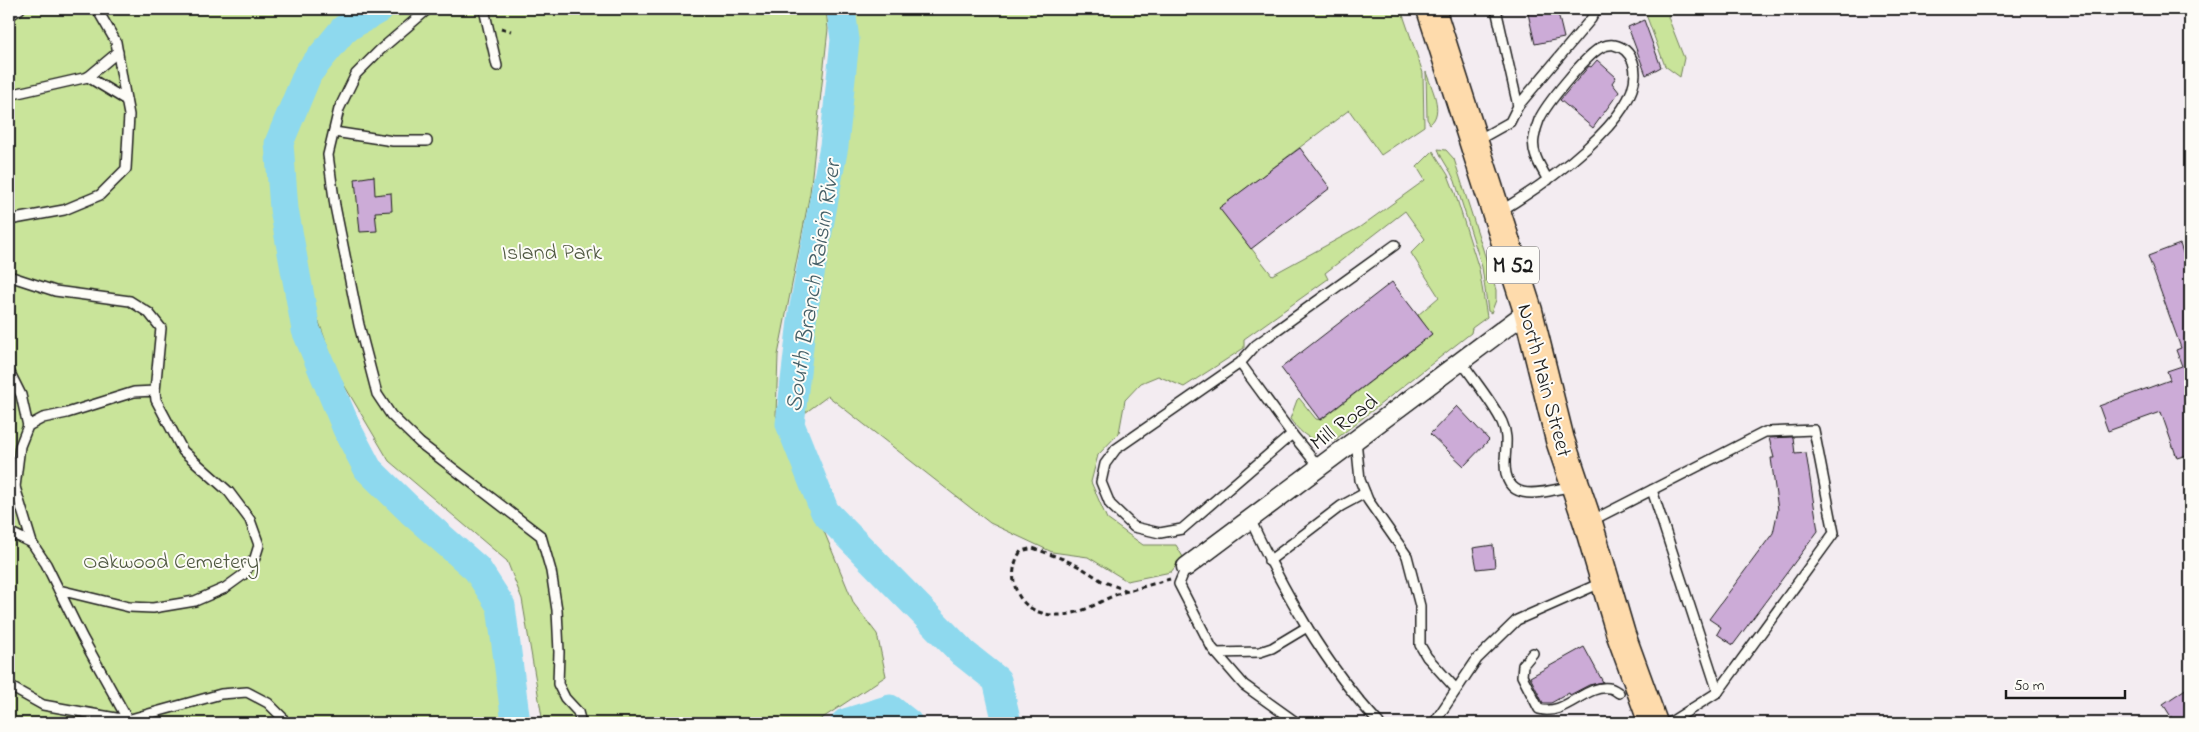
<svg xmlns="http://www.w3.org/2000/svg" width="2199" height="732" viewBox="0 0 2199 732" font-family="'Indie Flower',sans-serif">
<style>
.green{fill:#c9e49a;stroke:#72805b}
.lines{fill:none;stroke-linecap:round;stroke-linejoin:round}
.river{stroke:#8ed9ee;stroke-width:29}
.building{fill:#ccabd7;stroke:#1c1c1c}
.service-casing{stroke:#1c1c1c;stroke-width:12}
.minor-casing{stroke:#1c1c1c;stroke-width:21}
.primary-casing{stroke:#1c1c1c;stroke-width:31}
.path{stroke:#1c1c1c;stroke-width:3;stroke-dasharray:5 4;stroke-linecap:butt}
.service{stroke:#fdfcf7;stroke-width:9}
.minor{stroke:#fdfcf7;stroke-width:18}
.primary{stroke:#fedbac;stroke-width:28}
.labels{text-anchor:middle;stroke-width:4;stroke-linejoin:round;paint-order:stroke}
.shield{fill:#fdfcf7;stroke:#605f5e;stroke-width:1}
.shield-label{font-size:21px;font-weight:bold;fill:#1c1c1c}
.park-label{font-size:22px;fill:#505842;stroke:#fdfcf7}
.street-label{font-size:22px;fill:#1c1c1c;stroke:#fdfcf7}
.water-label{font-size:24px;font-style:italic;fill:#445e66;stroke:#fdfcf7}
</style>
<rect width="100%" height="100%" fill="#f3ecf1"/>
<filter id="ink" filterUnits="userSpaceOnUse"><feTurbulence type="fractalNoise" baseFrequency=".02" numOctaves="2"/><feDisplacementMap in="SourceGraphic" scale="10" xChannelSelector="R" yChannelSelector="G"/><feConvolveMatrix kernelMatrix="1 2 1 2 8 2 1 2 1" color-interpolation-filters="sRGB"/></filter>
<g filter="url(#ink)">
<g class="green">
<polygon points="9,9 826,9 828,29 810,193 778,355 776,415 854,604 877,634 886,676 815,723 543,723 522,599 507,561 389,461 337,373 303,277 287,201 284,143 297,107 360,20 344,29 308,73 279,143 284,209 306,330 347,429 368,469 477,569 501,606 513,723 9,723"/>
<path d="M841,9H1401L1423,73L1424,126L1381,155L1349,110L1220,208L1272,275L1360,227L1425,180L1417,167L1433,151L1448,175L1455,193L1479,269L1487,317L1472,328L1471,333L1336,439C1314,445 1303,436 1290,419L1297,400L1299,398L1316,419L1321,420L1431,335L1418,315L1439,297L1411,253L1425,239L1405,211L1325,273L1328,279L1244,339V348L1184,387L1158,376L1141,383L1125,400L1119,433L1098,455L1091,482L1107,519L1143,545H1176L1183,557L1171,572L1127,581L1088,557L1052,552L990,523L828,396L790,424L803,312L834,146L845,40Z"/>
<polygon points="1644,9 1672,9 1668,17 1684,58 1680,77 1665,66"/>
<path d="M1426,72C1431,87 1445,112 1430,124L1427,119Z"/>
<path d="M1438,149L1446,150L1454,159L1496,290V300L1491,313L1488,311L1482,267L1455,181C1450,169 1442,161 1438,149Z"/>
<polygon points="890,709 908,723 845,723"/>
</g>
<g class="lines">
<g class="river">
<polyline points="379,9 344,29 308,73 279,143 284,209 306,330 347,429 368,469 411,511 477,569 501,606 516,723"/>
<polyline points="841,9 845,40 834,146 803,312 790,424 825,512 963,653 997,680 1007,723"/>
<polyline points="845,723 890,709 908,723"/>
</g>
</g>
<g class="building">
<polygon points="1527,9 1557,9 1564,38 1535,44"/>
<polygon points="1644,20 1661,67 1646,75 1628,27"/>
<polygon points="1597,60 1616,77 1612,83 1619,92 1593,128 1560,100 1584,72 1589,66 1591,67"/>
<polygon points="1300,148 1330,188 1251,249 1219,208"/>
<polygon points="374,176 375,195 391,193 392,211 375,212 377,231 360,232 355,179"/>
<polygon points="2180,244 2190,273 2190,454 2177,458 2161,412 2108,431 2099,406 2170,380 2167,371 2182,366 2176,350 2181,348 2148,256"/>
<polygon points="1392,282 1432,334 1320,420 1281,368"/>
<polygon points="1457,406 1489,440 1464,466 1430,434"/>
<polygon points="1793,437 1795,454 1806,453 1818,531 1733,645 1717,634 1721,627 1709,619 1773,533 1778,510 1771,458 1774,458 1769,438"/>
<polygon points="1493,545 1495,567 1477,569 1473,548"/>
<polygon points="1584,647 1603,682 1589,685 1570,695 1569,693 1551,703 1543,703 1530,677"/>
<polygon points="2190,686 2190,723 2175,723 2163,704"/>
</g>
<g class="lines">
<defs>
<g id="service">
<polyline points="428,9 380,50 356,74 339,109 328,155 335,206 359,325 377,394 391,415 420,443 541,536 551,571 557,610 559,652 558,684 565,698 578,712 581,723"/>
<polyline points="484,9 497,66"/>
<polyline points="9,16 20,9"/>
<polyline points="88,77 118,52"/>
<polyline points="9,95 88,77 126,100"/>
<polyline points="1518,106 1591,19 1596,9"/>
<polyline points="334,132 393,141 427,141"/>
<polyline points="1476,141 1510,122 1518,106 1496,9"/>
<path d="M1499,212C1537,189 1651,114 1633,62C1630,54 1624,47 1614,45C1610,44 1603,46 1600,48C1586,56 1546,104 1539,120C1537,125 1535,132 1534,138C1531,154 1541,167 1548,180"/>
<polyline points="9,220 64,210 100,195 126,169 129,115 123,83 116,42 97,9"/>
<polyline points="9,276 55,291 130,301 149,313 161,328 155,391"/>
<path d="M1461,361C1473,379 1493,403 1502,422C1509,437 1505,448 1505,463C1505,507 1545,491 1573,486"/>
<polyline points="1240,363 1292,434 1182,529 1160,533 1134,527 1110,504 1101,482 1105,464 1116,449 1240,363 1256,345 1395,245"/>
<polyline points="9,371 21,395 28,426"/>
<polyline points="1292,434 1319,467"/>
<polyline points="1356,440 1360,480 1368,500 1407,556 1420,606 1420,645 1427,657 1456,689"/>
<polyline points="15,487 32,543"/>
<polyline points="1652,490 1718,692"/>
<polyline points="9,504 15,487 20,446 28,426 43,418 67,413 134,392 155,391 156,400 183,451 229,492 250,520 259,545 255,558 243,575 225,588 195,601 153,608 129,607 59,590"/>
<path d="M1250,519C1284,592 1324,664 1379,723"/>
<polyline points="1591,521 1765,432 1814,430 1834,533 1718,692 1669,723"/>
<polyline points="9,532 32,543 46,564 82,637 129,722"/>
<polyline points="1269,561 1341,506 1365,493"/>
<polyline points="1186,567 1179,584 1212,648 1244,685 1297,723"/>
<polyline points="1216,653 1260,652 1272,648 1307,627"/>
<path d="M1533,653L1523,665L1522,676L1539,709C1564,717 1586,684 1609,688C1612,688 1616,691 1619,693"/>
<polyline points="9,686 43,705 127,720 221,694 247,692 268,703 282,717 284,723"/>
<polyline points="1434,723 1477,659 1517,620 1603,582"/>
</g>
<polyline id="minor" points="1186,567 1528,311"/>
<polyline id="primary" points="1431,9 1528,311 1560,440 1588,523 1621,635 1653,723"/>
</defs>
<use href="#service" class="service-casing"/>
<use href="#minor" class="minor-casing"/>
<use href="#primary" class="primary-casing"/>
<g class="path">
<polyline points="501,28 511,31"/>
<path d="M1128,591C1109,595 1095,607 1077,612C1055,619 1027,615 1017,592C1011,579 1013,562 1021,551L1033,548L1063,559L1082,568L1102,581L1128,591L1170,579"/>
</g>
<use href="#service" class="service"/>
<use href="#minor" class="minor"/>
<use href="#primary" class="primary"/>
</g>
</g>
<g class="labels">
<rect class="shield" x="1487" y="246.5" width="52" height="37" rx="4"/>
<g class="shield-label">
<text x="1513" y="272">M 52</text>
</g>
<g class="park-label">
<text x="552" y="259">Island Park</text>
<text x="171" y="568">Oakwood Cemetery</text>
</g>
<g class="street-label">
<text transform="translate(1546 380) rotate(75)" y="8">North Main Street</text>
<text transform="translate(1343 421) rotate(-37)" y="8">Mill Road</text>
</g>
<g class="water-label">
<text transform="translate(812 286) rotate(-81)" y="8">South Branch Raisin River</text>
</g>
</g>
<rect width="2199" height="732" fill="none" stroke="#fdfcf7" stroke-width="30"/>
<rect x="15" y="15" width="2169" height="702" fill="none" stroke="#1c1c1c" stroke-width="2" filter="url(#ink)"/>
<path d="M2006 690v8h119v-8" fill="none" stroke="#1c1c1c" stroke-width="2.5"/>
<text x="2014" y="690" font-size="15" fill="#1c1c1c" stroke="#fdfcf7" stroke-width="4" paint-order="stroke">50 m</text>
</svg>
